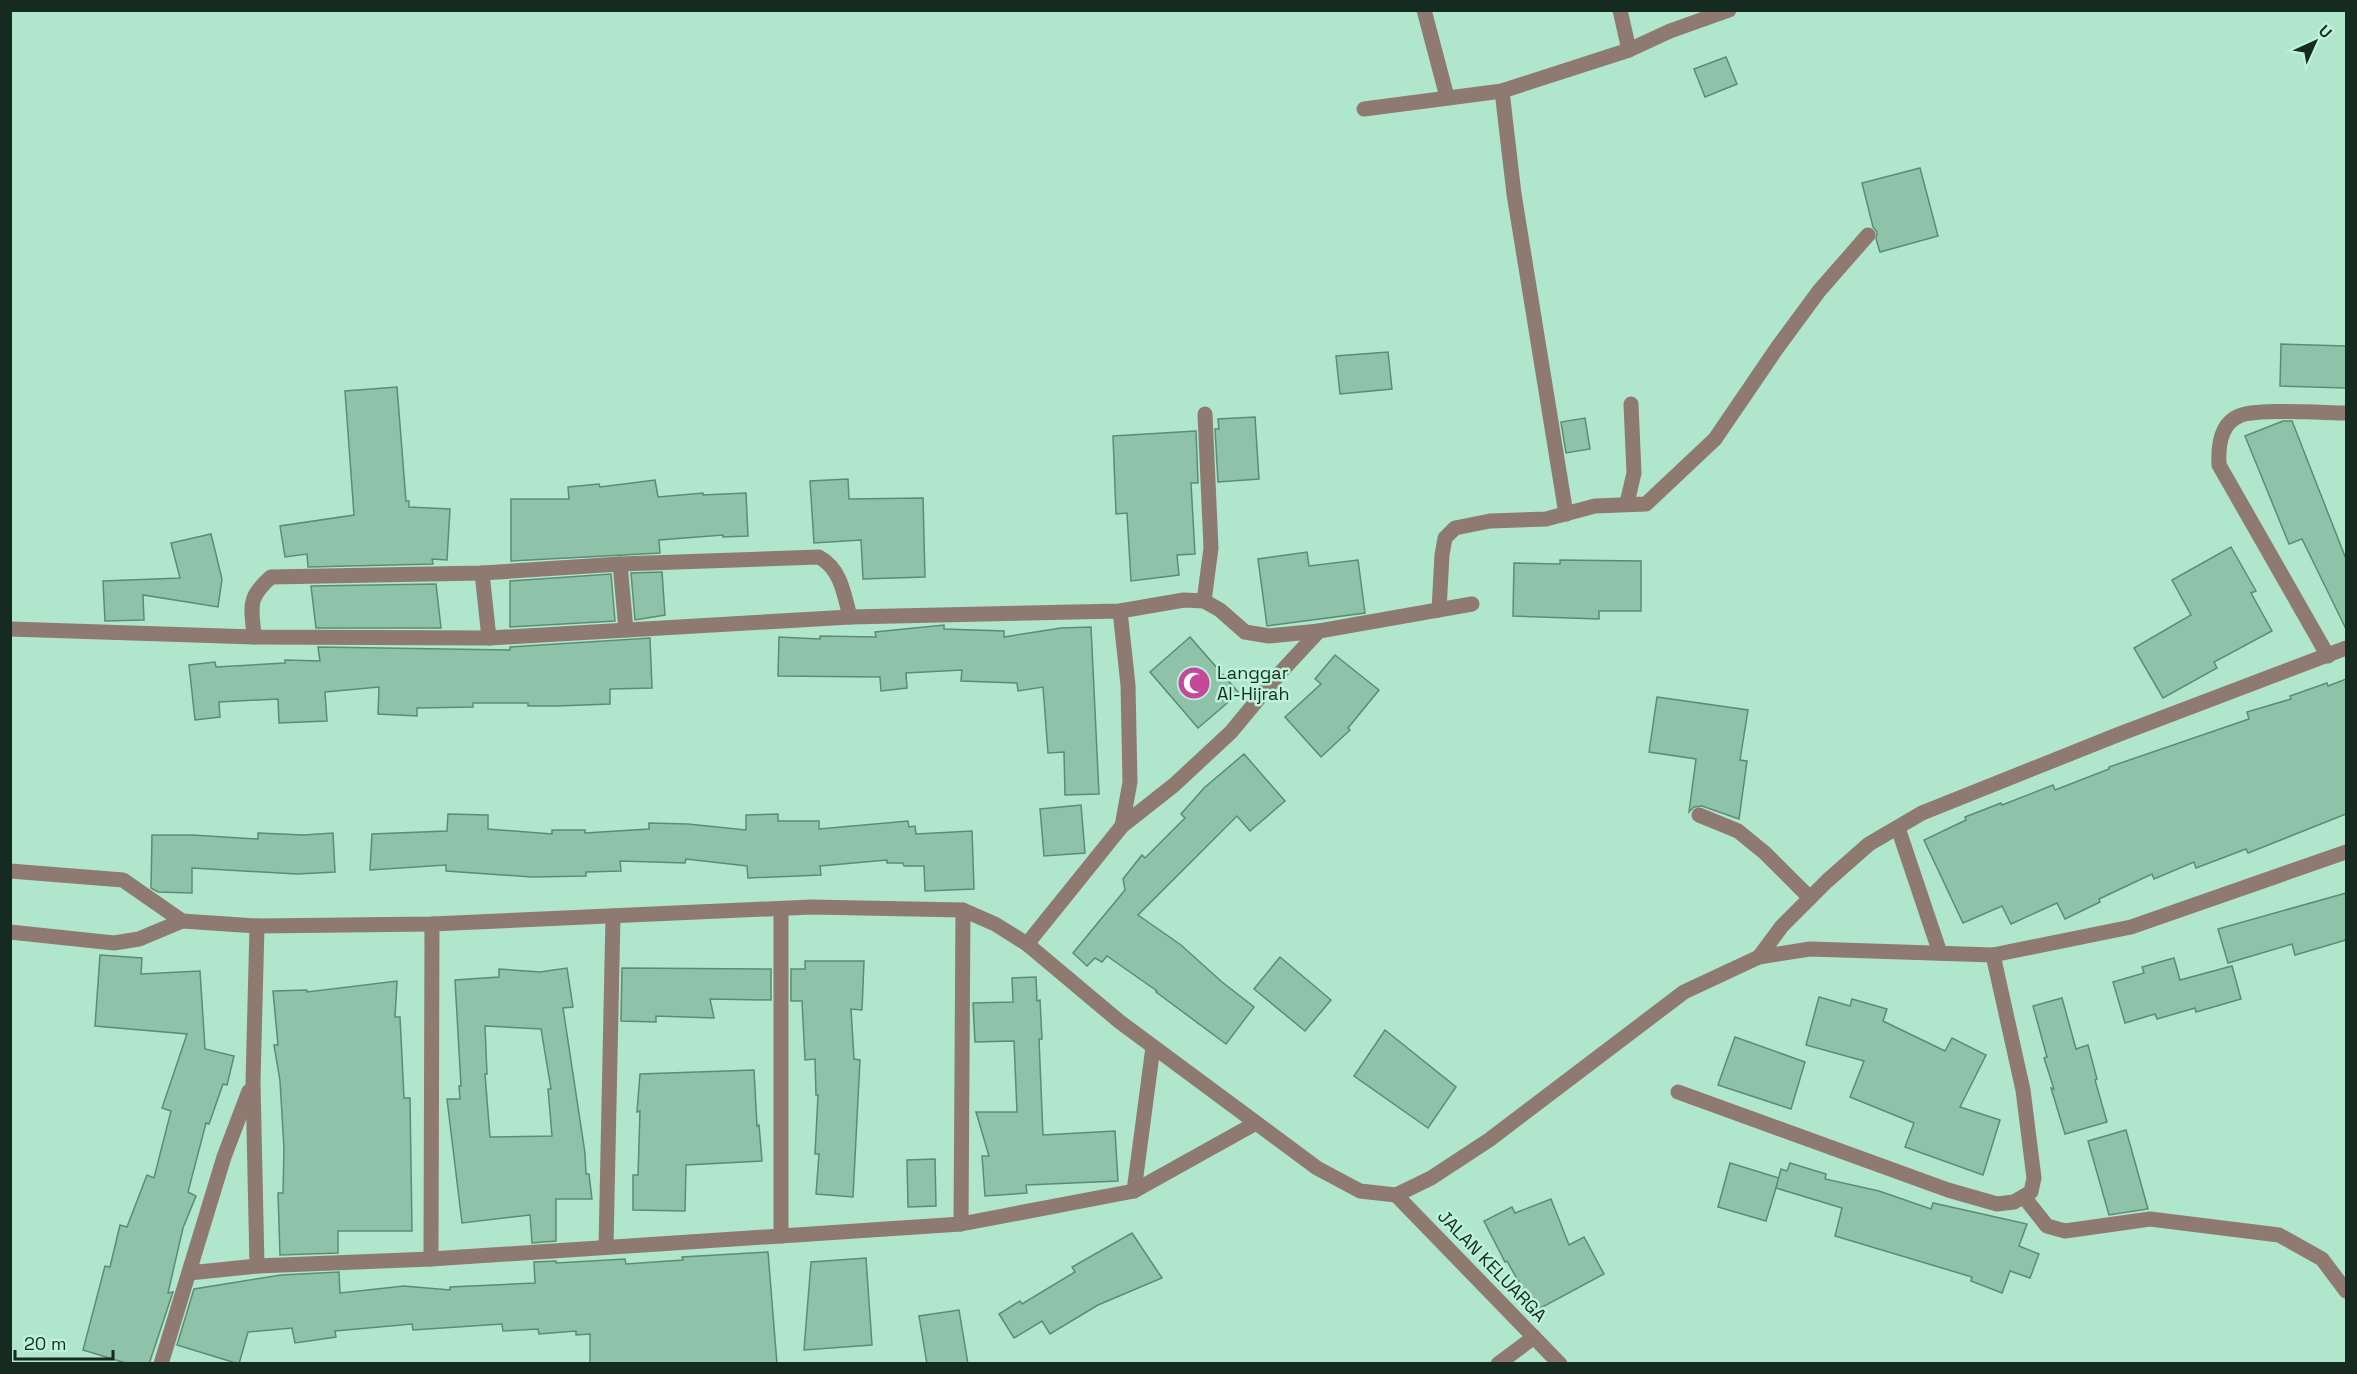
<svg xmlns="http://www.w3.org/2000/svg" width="2357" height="1374" viewBox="0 0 2357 1374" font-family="'Space Grotesk',sans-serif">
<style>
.building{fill:#8ec2a9;stroke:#5a8d75;stroke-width:1.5;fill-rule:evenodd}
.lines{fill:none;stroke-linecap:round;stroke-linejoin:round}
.minor{stroke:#8f7a71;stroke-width:15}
.labels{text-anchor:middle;stroke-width:5;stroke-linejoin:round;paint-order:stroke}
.poi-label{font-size:18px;fill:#152a21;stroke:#bdf3d8;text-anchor:start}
.street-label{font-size:18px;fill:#152a21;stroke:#bdf3d8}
</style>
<rect width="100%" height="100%" fill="#b0e6cb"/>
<g class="building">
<polygon points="1726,57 1737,84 1705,97 1694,69"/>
<polygon points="1920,168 1938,236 1880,252 1876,239 1877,232 1873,227 1862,183"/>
<polygon points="2281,344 2346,346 2346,388 2280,386"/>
<polygon points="1388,352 1392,389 1340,394 1336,356"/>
<polygon points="397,387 406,501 409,501 409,507 450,509 447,560 432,559 433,564 308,567 307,554 285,557 280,526 354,515 345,391"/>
<polygon points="1255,417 1259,479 1218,482 1215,429 1219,429 1218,419"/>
<polygon points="1585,418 1590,449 1566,453 1561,422"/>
<polygon points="2283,421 2292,421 2346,559 2346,629 2302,539 2289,544 2245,436"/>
<polygon points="1196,431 1198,483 1191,483 1195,554 1177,555 1179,575 1131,581 1127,513 1116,514 1113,436"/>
<polygon points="848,479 849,499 923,498 925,577 863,579 861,540 814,543 810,481"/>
<polygon points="655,480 658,497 703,493 703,495 746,493 748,536 723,537 723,535 659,540 660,553 511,561 511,499 569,499 568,487 599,484 600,487"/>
<polygon points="211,534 222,579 218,607 143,595 144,620 105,621 103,581 180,578 171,543"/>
<polygon points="2231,547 2256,591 2251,593 2272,631 2214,662 2217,668 2163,698 2134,648 2191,615 2172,580"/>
<polygon points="1307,552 1309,566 1358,560 1365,613 1267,626 1258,559"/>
<polygon points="1560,560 1641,561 1641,611 1599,611 1599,619 1513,616 1514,563 1560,564"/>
<polygon points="662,572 665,615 635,620 631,573"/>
<polygon points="611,574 615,621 510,627 510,581"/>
<polygon points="436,584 441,628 316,628 311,586"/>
<polygon points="944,625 944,629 1004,631 1004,637 1061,628 1091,627 1099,794 1065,795 1064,752 1048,753 1043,687 1018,691 1017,683 961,681 962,670 906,673 907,688 881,691 880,677 778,676 779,637 820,639 820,636 876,637 875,632"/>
<polygon points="1190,637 1239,693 1198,728 1150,672"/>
<polygon points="650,638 652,688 610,689 610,704 557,706 528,706 528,703 473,703 473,707 417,708 417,716 378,714 379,687 325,692 327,721 279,723 278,699 219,702 220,717 195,720 189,665 215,662 216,667 285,663 285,660 320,661 318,647 510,650 510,647"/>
<polygon points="1335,655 1379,690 1348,728 1350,730 1321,757 1285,717 1321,684 1315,679"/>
<polygon points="2346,679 2346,814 2248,853 2246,849 2196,868 2194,862 2154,879 2152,874 2099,899 2100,902 2065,919 2057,903 2011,924 2002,906 1963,923 1924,840 1966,820 1965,817 2001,803 2002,805 2053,785 2055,790 2109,769 2109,767 2249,719 2247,712 2291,699 2290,696 2327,683 2328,686"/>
<polygon points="1657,697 1748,710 1740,760 1747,761 1739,819 1702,806 1694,807 1689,812 1696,759 1649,752"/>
<polygon points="1244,754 1285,801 1250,831 1237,816 1138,915 1181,945 1222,982 1254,1007 1226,1044 1156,992 1157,991 1107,956 1102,962 1095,958 1087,966 1073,953 1125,890 1123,879 1142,855 1145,858 1185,818 1181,814 1204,788"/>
<polygon points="1081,805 1085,853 1044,856 1040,809"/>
<polygon points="448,814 488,815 488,829 552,834 552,830 585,830 585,833 649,829 649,823 688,824 746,830 746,815 778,814 778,821 819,821 819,829 908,821 909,827 915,826 916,834 972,831 974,889 925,891 924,866 904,866 903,863 887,863 887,860 820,866 821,875 748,878 747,866 686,859 685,863 620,861 621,871 586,872 586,876 532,877 446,871 446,865 370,870 372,834 447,831"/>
<polygon points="258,833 304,835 333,833 335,872 297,874 192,868 192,893 158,892 151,888 152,835 192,835 258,839"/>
<polygon points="2346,893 2346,940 2295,955 2292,944 2228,963 2218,929"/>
<polygon points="100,955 142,958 141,974 200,971 205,1049 234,1056 227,1085 223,1084 209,1124 206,1123 188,1192 196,1196 183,1228 168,1293 173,1292 149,1364 129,1364 83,1350 105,1266 110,1267 120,1225 127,1227 147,1175 154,1178 171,1111 162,1108 187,1034 95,1026"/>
<polygon points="1280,957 1331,1000 1305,1031 1254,989"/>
<polygon points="2174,958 2180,980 2232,966 2241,999 2196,1012 2195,1008 2157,1019 2155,1014 2125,1023 2113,982 2144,973 2142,967"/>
<polygon points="805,961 864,961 862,1010 851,1009 854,1059 860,1060 853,1197 816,1194 819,1154 815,1154 818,1095 816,1095 815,1059 805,1060 802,1001 791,1001 791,969 805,969"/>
<path d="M567,968L573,1007L563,1008L585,1153L586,1174H589L592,1199H556V1241L532,1243L530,1215L462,1223L447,1099H460L459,1086H461L455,980L499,977V969L540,972ZM485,1026L541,1029L551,1089H548L552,1136L490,1137L485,1074H487Z"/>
<polygon points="622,968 771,969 771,1000 710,999 714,1018 656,1016 656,1022 621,1021"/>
<polygon points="1036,977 1037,1001 1040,1000 1042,1039 1039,1039 1043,1135 1115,1131 1118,1181 1026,1185 1027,1193 985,1196 982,1156 989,1156 976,1112 1017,1112 1014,1041 975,1042 973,1003 1013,1002 1012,978"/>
<polygon points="397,981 395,1017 400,1017 404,1098 410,1098 412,1231 338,1231 338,1253 280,1255 278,1193 283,1193 284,1149 280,1081 274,1045 278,1045 273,991 307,990 307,992"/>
<polygon points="1819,997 1850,1006 1852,999 1887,1009 1883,1021 1945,1051 1952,1038 1986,1055 1960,1107 2000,1120 1983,1175 1905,1147 1914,1123 1850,1097 1864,1061 1806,1045"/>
<polygon points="2062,998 2076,1049 2088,1045 2097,1079 2095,1080 2107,1122 2065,1134 2051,1088 2054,1089 2044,1058 2047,1057 2033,1006"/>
<polygon points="1385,1030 1456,1087 1428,1128 1354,1076"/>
<polygon points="1735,1037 1805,1062 1791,1109 1718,1085"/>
<polygon points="754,1070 757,1126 759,1125 762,1161 686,1165 685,1211 633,1210 633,1175 638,1175 640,1111 637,1112 640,1074"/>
<polygon points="2126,1130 2148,1209 2109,1215 2088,1141"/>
<polygon points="935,1159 936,1206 908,1207 907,1160"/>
<polygon points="1730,1163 1779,1178 1766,1221 1718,1207"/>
<polygon points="1790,1163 1826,1174 1825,1179 1879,1191 1931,1209 1933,1203 2027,1224 2019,1246 2039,1254 2030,1278 2010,1271 2002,1293 1971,1281 1972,1277 1835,1236 1842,1208 1776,1188 1781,1169 1787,1171"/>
<polygon points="1551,1199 1569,1245 1584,1237 1604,1274 1535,1311 1507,1261 1505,1262 1484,1221 1512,1207 1515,1213"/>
<polygon points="1132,1233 1162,1278 1098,1305 1050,1334 1042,1321 1014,1338 999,1314 1020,1301 1022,1304 1075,1272 1072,1267"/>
<polygon points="768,1252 777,1364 590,1364 590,1334 576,1335 576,1331 539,1334 538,1329 503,1331 502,1324 413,1330 412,1324 335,1331 336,1337 295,1343 292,1328 248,1332 239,1364 177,1345 194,1289 281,1275 339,1272 340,1293 404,1286 450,1290 450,1287 535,1283 534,1262 556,1261 556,1263 625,1259 626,1264 683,1260 682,1257"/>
<polygon points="866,1258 872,1345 804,1350 811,1262"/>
<polygon points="959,1310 968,1364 927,1364 919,1316"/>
</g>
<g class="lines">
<g class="minor">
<polyline points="1424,10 1447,97"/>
<polyline points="1620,10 1629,50"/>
<polyline points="1502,91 1514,194 1566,514"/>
<polyline points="1364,109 1502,91 1629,50 1670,31 1729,10"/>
<polyline points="1627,503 1634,473 1631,404"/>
<polyline points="620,564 626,630"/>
<polyline points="482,573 489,638"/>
<polyline points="1204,601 1211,548 1205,414"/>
<polyline points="1439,610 1442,555 1445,538 1455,528 1490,521 1546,519 1595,506 1646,504 1715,439 1777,348 1819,291 1868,235"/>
<polyline points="1120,611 1128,685 1130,782 1122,826"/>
<polyline points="10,629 254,637 489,638 850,617 1120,611 1184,600 1204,601 1220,610 1245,632 1269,636 1319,631"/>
<path d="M254,637C252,607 246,599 271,577L482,573L620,564L819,557C841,569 844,594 850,617"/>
<path d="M2328,656L2219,465C2218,447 2220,424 2239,416C2255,408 2325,413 2346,413"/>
<polyline points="1699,815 1738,831 1765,853 1810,898"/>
<polyline points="1898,828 1940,953"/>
<polyline points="10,871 123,880 182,921"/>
<polyline points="257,926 253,1082 257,1266"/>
<polyline points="10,932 114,943 139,939 182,921 257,926 432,924 811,907 963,910 995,924 1027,944 1120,1022 1317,1168 1360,1191 1396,1195 1431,1178 1489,1140 1684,992 1759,957 1810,949 1993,955 2131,927 2346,852"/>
<polyline points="1027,944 1122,826 1174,785 1231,732 1279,674 1319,631 1472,604"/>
<polyline points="1759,957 1782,926 1827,881 1869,844 1922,813 2117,735 2346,648"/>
<polyline points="1678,1092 1948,1190 1997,1204 2014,1202 2031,1192 2034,1178 2023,1090 1993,955"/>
<polyline points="1134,1191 1153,1047"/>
<polyline points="1396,1195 1560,1364"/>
<polyline points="2024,1197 2047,1226 2065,1231 2150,1219 2279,1235 2322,1259 2346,1291"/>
<polyline points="961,1224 963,910"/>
<polyline points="781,1236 781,909"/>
<polyline points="606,1246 613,916"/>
<polyline points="431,1259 432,924"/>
<polyline points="189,1273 257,1266 431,1259 961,1224 1134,1191 1256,1123"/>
<polyline points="161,1364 224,1157 249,1091"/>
<polyline points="1498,1364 1534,1337"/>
</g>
</g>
<defs>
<symbol id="mosque-disc" viewBox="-11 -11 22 22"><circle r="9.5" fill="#c4499b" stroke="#bdf3d8"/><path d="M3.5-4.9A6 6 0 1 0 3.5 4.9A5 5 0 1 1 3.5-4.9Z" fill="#fff"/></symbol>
</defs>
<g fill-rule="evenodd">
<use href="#mosque-disc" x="1175" y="664" width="38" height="38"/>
</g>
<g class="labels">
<g class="poi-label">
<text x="1217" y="679">Langgar<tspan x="1217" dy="21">Al-Hijrah</tspan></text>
</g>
<g class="street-label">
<text transform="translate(1492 1266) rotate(46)" y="6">JALAN KELUARGA</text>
</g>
</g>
<rect width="2357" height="1374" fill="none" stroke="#152a21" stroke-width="24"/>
<g transform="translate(2315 42) rotate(45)" stroke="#bdf3d8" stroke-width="4.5" paint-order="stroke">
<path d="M0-4.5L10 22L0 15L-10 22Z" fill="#152a21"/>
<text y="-9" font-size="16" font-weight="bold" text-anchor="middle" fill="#152a21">U</text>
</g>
<path d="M15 1350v9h98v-9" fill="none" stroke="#152a21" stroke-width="3"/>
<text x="24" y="1350" font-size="18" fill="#152a21" stroke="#bdf3d8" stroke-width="4.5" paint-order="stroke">20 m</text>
</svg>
